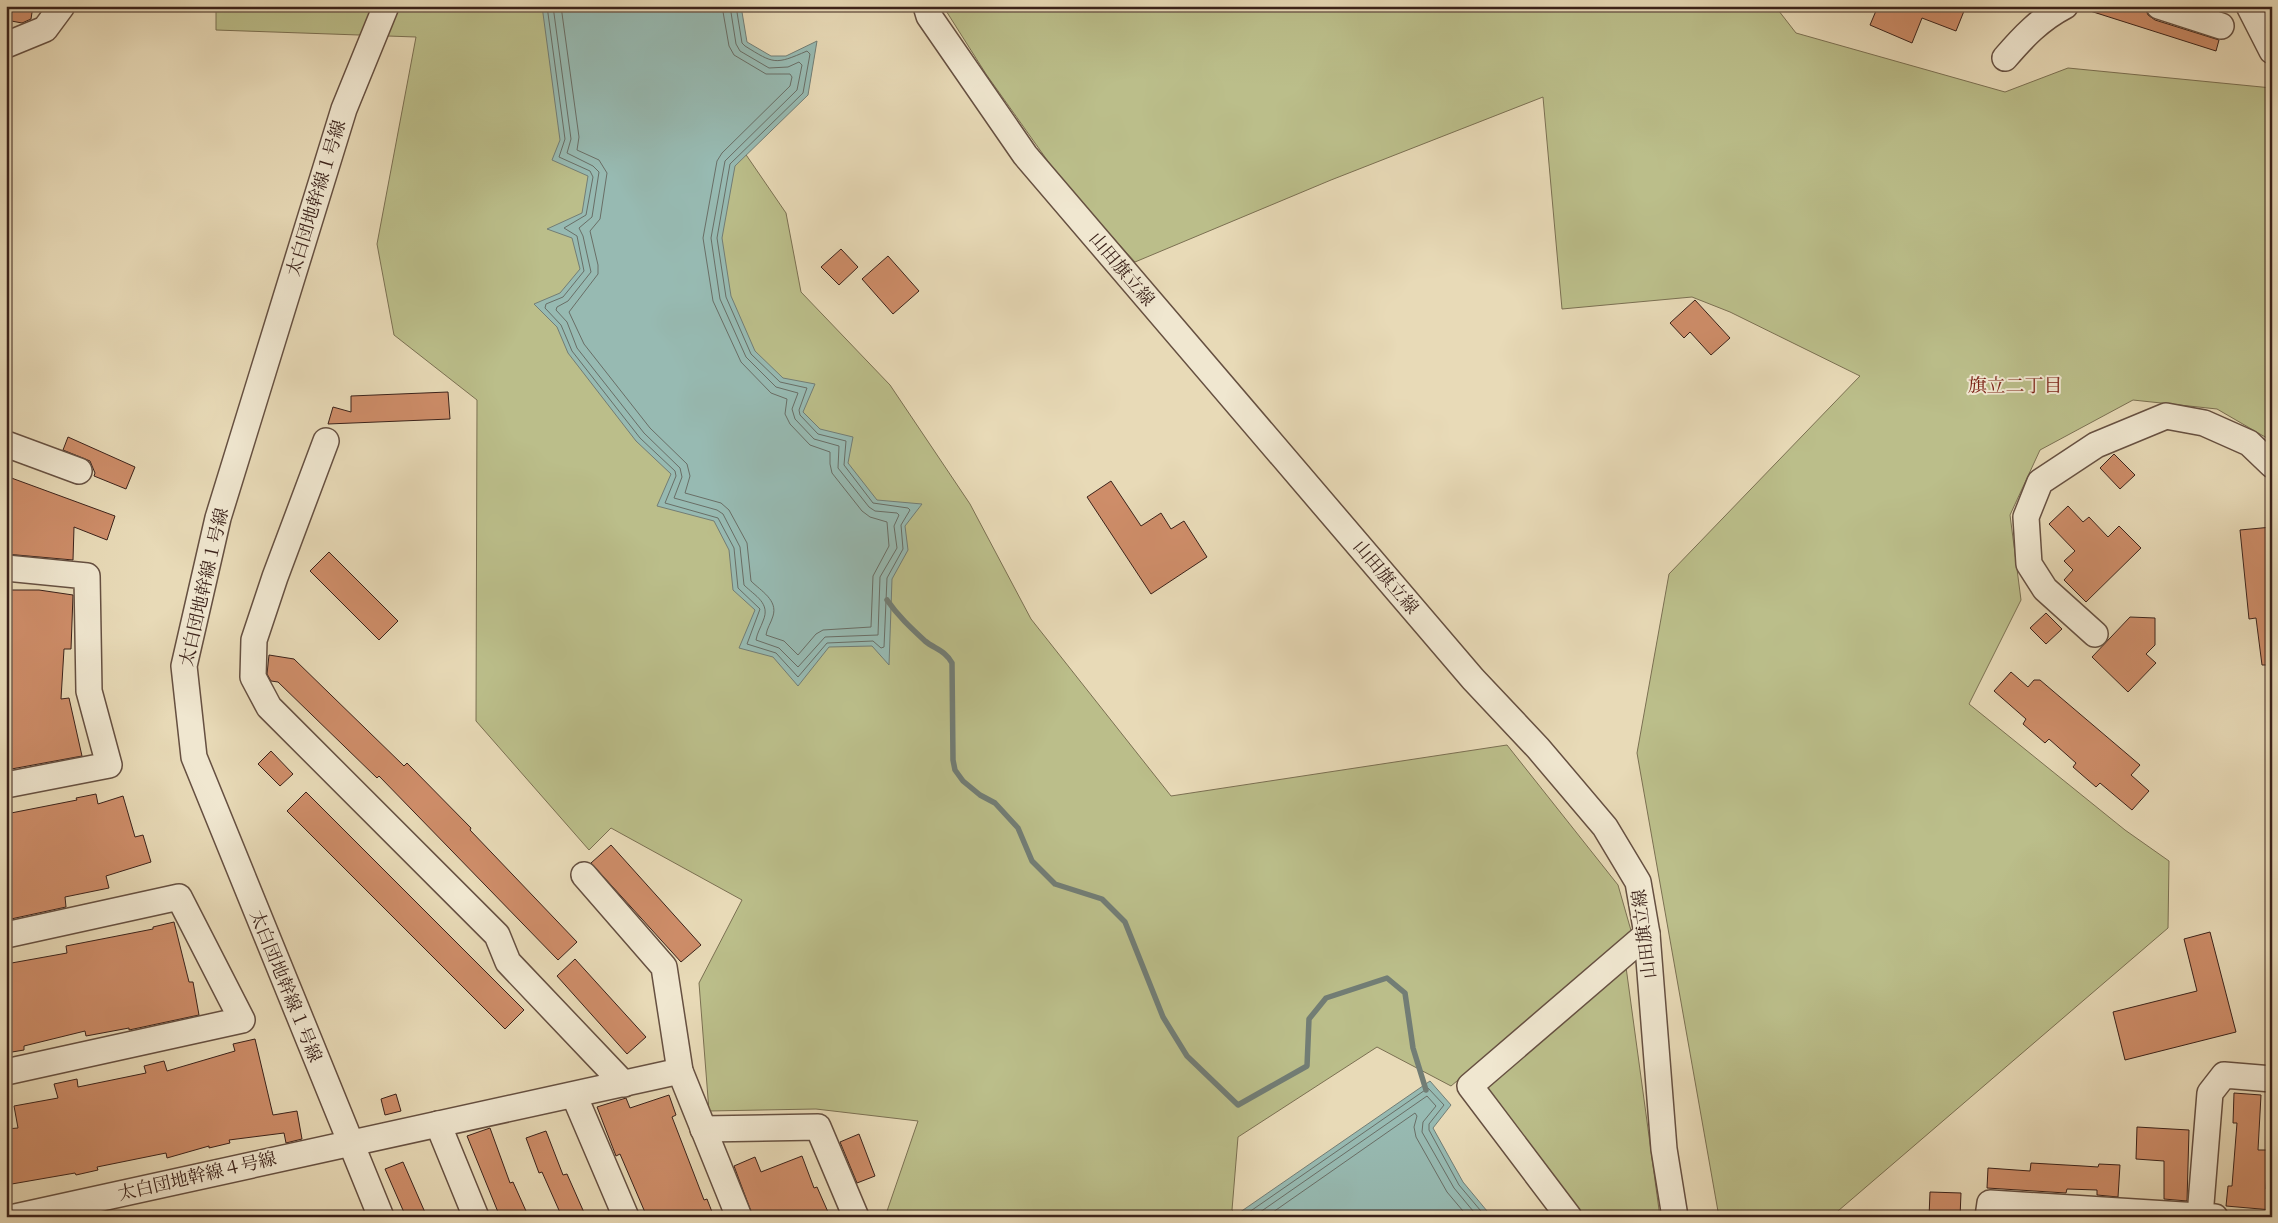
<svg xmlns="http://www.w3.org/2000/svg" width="2278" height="1223" viewBox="0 0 2278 1223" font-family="'Old Standard TT','Noto Serif JP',serif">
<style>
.green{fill:#bbbe8a;stroke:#7b7052}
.water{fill:#97bab2;stroke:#727d75}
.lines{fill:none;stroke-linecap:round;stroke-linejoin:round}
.shore{stroke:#696e66;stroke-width:1}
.stream{stroke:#727d75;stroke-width:5.5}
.building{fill:#ce8d69;stroke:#3b221a}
.minor-casing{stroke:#665041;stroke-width:28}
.minor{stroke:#f0e7d0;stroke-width:25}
.labels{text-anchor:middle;stroke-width:4;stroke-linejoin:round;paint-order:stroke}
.street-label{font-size:18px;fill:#3b221a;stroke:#f0e7d0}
.neighbourhood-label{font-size:19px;fill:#7a1f14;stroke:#f0e7d0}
</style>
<rect width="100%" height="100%" fill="#e8dab7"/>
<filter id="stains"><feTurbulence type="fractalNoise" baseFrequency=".004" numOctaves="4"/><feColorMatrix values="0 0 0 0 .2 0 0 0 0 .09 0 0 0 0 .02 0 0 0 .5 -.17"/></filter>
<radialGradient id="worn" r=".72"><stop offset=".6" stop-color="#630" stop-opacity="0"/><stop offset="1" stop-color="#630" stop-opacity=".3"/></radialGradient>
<g class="green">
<polygon points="216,6 644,6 786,213 801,292 890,385 970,504 1031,619 1171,796 1507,745 1618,885 1632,934 1451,1086 1377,1047 1238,1137 1232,1210 1238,1217 885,1217 918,1121 816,1109 709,1111 699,983 742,900 611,828 589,850 476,721 477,400 394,335 377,244 416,37 216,30"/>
<polygon points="943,6 1775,6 1796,33 2005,92 2068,68 2272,88 2272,441 2217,409 2133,400 2040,450 2010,515 2021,600 1969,704 2125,830 2169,861 2168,928 1831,1217 1719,1217 1637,753 1669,574 1860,376 1730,312 1692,297 1562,309 1543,97 1331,180 1135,262 1062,181 986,74"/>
<polygon points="1626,967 1660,1217 1574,1217 1472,1088"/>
</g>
<g class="water">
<polygon points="542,6 741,6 747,42 771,56 786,56 817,41 808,95 735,166 722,238 731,296 755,351 783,378 815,384 803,412 820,429 853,437 848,463 877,500 922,504 905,526 908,550 892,579 889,665 872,646 829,647 798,686 773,657 739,648 755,610 733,590 729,550 714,521 657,506 671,474 636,441 568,353 557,327 534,304 560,293 580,269 572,238 547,229 582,213 588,176 552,160 560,140"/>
<polygon points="1430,1081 1451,1105 1433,1128 1463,1182 1492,1217 1233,1217"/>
</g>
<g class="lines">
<g class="shore">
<path d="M547,6L565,139L559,157L590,171L593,177L586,215L564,228L577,236L584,271L563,297L546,304L545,308L561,325L572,351L640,438L675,471L676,476L665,503L718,518L734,548L738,588L760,609L747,644L776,653L798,677L827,643L873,641L881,648L884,647L887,578L903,549L901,525L910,510L908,508L873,503L844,465L846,441L818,434L800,415L799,410L807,388L780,382L751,354L726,297L717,238L730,164L803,93L810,54L807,51C775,65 774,64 745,46L742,43L736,6"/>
<path d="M553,6L571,139L567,153L593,166L599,172L592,217L579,228L583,236L591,272L568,301L557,307L556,310L567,322L577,348L644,433L680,468L682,477L674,498L717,510L723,514L740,547L744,585C755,596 771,603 763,621C761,627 757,633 756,640L779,648L798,667L825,637L878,635L880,577L897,548L894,526L899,515L897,513L875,511L869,507L838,468L839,446L814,439L795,419L792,409L798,393L776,387L746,357L720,299L711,238L725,161L797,90L802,65L799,62L788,67L769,68L740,51L736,44L730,6"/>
<path d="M561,6L579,137L577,150L599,160L607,173L600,219L590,231L598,265V274L569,312L584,344L650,428L687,464L690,476L685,493L721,503L729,510L747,543L751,581C761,591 778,600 773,616C771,623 767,628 766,635L784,641L798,655L816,634L823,630L871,627L873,576L889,546L887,522L870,517L862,511L832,473L830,464V452L810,445L790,424L785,414L787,399L771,393L741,362L713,301L703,238L717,161L722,153L790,86L792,77L790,74H766L734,55L729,46L722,6"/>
<polyline points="1242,1217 1428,1088 1444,1105 1429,1124 1429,1130 1459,1185 1486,1217"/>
<polyline points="1253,1217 1427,1096 1436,1106 1423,1122 1422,1132 1454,1188 1478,1217"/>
<polyline points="1266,1217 1415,1113 1417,1116 1414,1127 1416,1137 1447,1192 1468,1217"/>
</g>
<path class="stream" d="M887,600C898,616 911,628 925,641C935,649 946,651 952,663L953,760L955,770L963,781L980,795L995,803L1018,828L1032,861L1055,884L1102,899L1125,922L1163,1017L1187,1056L1238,1105L1307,1066L1309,1019L1326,998L1387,978L1405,993L1413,1048L1426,1090"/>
</g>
<g class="building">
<polygon points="6,6 33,6 31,19 22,23 6,20"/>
<polygon points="1878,6 1966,6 1956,31 1922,18 1912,43 1870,25"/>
<polygon points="2088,6 2140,6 2145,8 2148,15 2155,20 2219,40 2216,51 2087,10"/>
<polygon points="841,249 858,267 839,285 821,267"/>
<polygon points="888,256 919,291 893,314 862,279"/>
<polygon points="1695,300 1730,338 1711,355 1690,332 1684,338 1670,323"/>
<polygon points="448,392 450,419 328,424 333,407 351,412 351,396"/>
<polygon points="68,437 135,467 126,489 94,476 95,473 90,461 63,450"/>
<polygon points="2114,454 2135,475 2120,489 2100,468"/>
<polygon points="6,476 115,516 107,540 74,527 73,560 6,554"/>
<polygon points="1111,481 1141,526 1161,513 1171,529 1184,521 1207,557 1151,594 1087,497"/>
<polygon points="2068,506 2083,522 2089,517 2108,537 2119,526 2141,548 2086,602 2064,580 2073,570 2064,561 2075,551 2049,524"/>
<polygon points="2272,527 2272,665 2262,665 2256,618 2249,619 2240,530"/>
<polygon points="329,552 398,621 379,640 310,571"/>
<polygon points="6,590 39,590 73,595 71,649 64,649 61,699 69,698 82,756 6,770"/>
<polygon points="2046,613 2062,629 2046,644 2030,628"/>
<polygon points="2130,617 2155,618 2155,645 2146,654 2156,663 2128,692 2092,657"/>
<polygon points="269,655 294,659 404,766 407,763 471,828 470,830 577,942 558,960 379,776 377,778 278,682 271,681 267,674"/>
<polygon points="2011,672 2028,687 2034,680 2040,680 2140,765 2131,775 2149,791 2132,810 2100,783 2096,787 2073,767 2076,763 2049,739 2045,743 2023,724 2026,719 1994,691"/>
<polygon points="271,751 293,774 280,786 258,764"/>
<polygon points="306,792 524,1010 505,1029 287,811"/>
<polygon points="96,794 98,804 123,796 135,837 143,835 151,862 106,876 109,888 65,897 66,907 11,919 6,899 6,814 77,800 76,798"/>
<polygon points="611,845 701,945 681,962 591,863"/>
<polygon points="174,922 189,982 193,982 199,1015 129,1030 129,1028 86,1036 85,1031 24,1046 24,1050 6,1053 6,964 67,953 66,946 153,929 153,927"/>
<polygon points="2210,932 2236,1032 2125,1060 2113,1012 2197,991 2184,939"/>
<polygon points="575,959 646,1037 627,1054 557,976"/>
<polygon points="255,1039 273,1115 297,1111 302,1139 286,1143 284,1133 229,1140 230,1143 209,1148 209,1146 167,1158 166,1153 97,1167 98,1170 76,1175 75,1173 6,1185 6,1129 18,1128 14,1106 58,1098 54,1084 77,1079 78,1087 146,1073 144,1066 164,1061 167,1071 235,1051 233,1044"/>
<polygon points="2234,1093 2261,1095 2258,1150 2268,1150 2266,1189 2272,1189 2272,1210 2226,1206 2228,1186 2232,1186 2237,1123 2233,1123"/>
<polygon points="396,1094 401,1111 385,1115 381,1099"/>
<polygon points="669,1095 676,1115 672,1117 704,1200 707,1199 714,1217 647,1217 620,1154 616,1156 597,1107 626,1098 630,1108"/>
<polygon points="2137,1127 2189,1130 2187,1201 2164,1199 2164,1161 2136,1159"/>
<polygon points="490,1128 510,1183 513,1182 526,1211 511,1217 500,1217 467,1136"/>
<polygon points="546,1131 563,1175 567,1174 586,1217 562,1217 542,1172 539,1173 526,1138"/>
<polygon points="859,1134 875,1176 857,1183 840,1142"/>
<polygon points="802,1156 814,1188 817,1187 828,1212 814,1217 753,1217 734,1166 755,1157 761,1172"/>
<polygon points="403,1162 427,1217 406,1217 385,1169"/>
<polygon points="2031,1163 2083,1166 2098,1167 2099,1164 2120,1165 2118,1197 2097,1195 2097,1190 2067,1189 2066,1193 1987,1188 1988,1168 2030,1171"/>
<polygon points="1930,1192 1961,1193 1960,1217 1929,1217"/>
</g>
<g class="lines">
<defs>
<g id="minor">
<polyline points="926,6 929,16 1025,155 1473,679 1538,748 1605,827 1638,882 1647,934 1664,1149 1675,1217"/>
<polyline points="2159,6 2221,26"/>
<polyline points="2249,6 2272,51"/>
<polyline points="6,45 45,29 62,6"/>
<path d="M2005,58C2023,37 2040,19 2065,6"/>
<polyline points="326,441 275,577 254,640 253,677 269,707 497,935 508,962 624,1084"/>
<polyline points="6,444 79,471"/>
<polyline points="6,568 87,576 89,691 109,765 6,785"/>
<polyline points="2095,634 2045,589 2029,564 2026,517 2040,482 2096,445 2166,416 2204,423 2249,443 2272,465"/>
<polyline points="584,875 664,967 680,1071 739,1217"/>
<polyline points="6,935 179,897 242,1020 6,1072"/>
<polyline points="574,1095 626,1217"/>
<polyline points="438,1124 476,1217"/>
<polyline points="703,1129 818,1127 856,1217"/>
<polyline points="2200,1216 2210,1093 2224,1075 2272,1079"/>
<polyline points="15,1217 680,1071"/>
<polyline points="381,1217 194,757 184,666 218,518 263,372 344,109 386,6"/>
<polyline points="1569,1217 1470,1086 1647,934"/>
<polyline points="1988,1217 1990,1203 2215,1217"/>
</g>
</defs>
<use href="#minor" class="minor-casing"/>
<use href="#minor" class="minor"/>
</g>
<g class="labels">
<g class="street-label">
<text transform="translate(316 198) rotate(-73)" y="6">太白団地幹線１号線</text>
<text transform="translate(1122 269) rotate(50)" y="6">山田旗立線</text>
<text transform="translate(1386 577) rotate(50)" y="6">山田旗立線</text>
<text transform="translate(204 587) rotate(-77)" y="6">太白団地幹線１号線</text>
<text transform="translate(1644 934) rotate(-97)" y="6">山田旗立線</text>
<text transform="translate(286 986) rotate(68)" y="6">太白団地幹線１号線</text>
<text transform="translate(197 1176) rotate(-13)" y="6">太白団地幹線４号線</text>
</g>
<g class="neighbourhood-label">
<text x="2015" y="392">旗立二丁目</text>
</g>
</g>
<rect width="2278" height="1223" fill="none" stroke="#e8dab7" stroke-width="25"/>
<rect x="8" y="8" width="2263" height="1208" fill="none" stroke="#3b221a" stroke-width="2.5"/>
<rect x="12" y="12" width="2253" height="1198" fill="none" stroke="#3b221a"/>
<rect width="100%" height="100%" filter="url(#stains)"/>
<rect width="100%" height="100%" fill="url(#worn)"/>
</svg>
